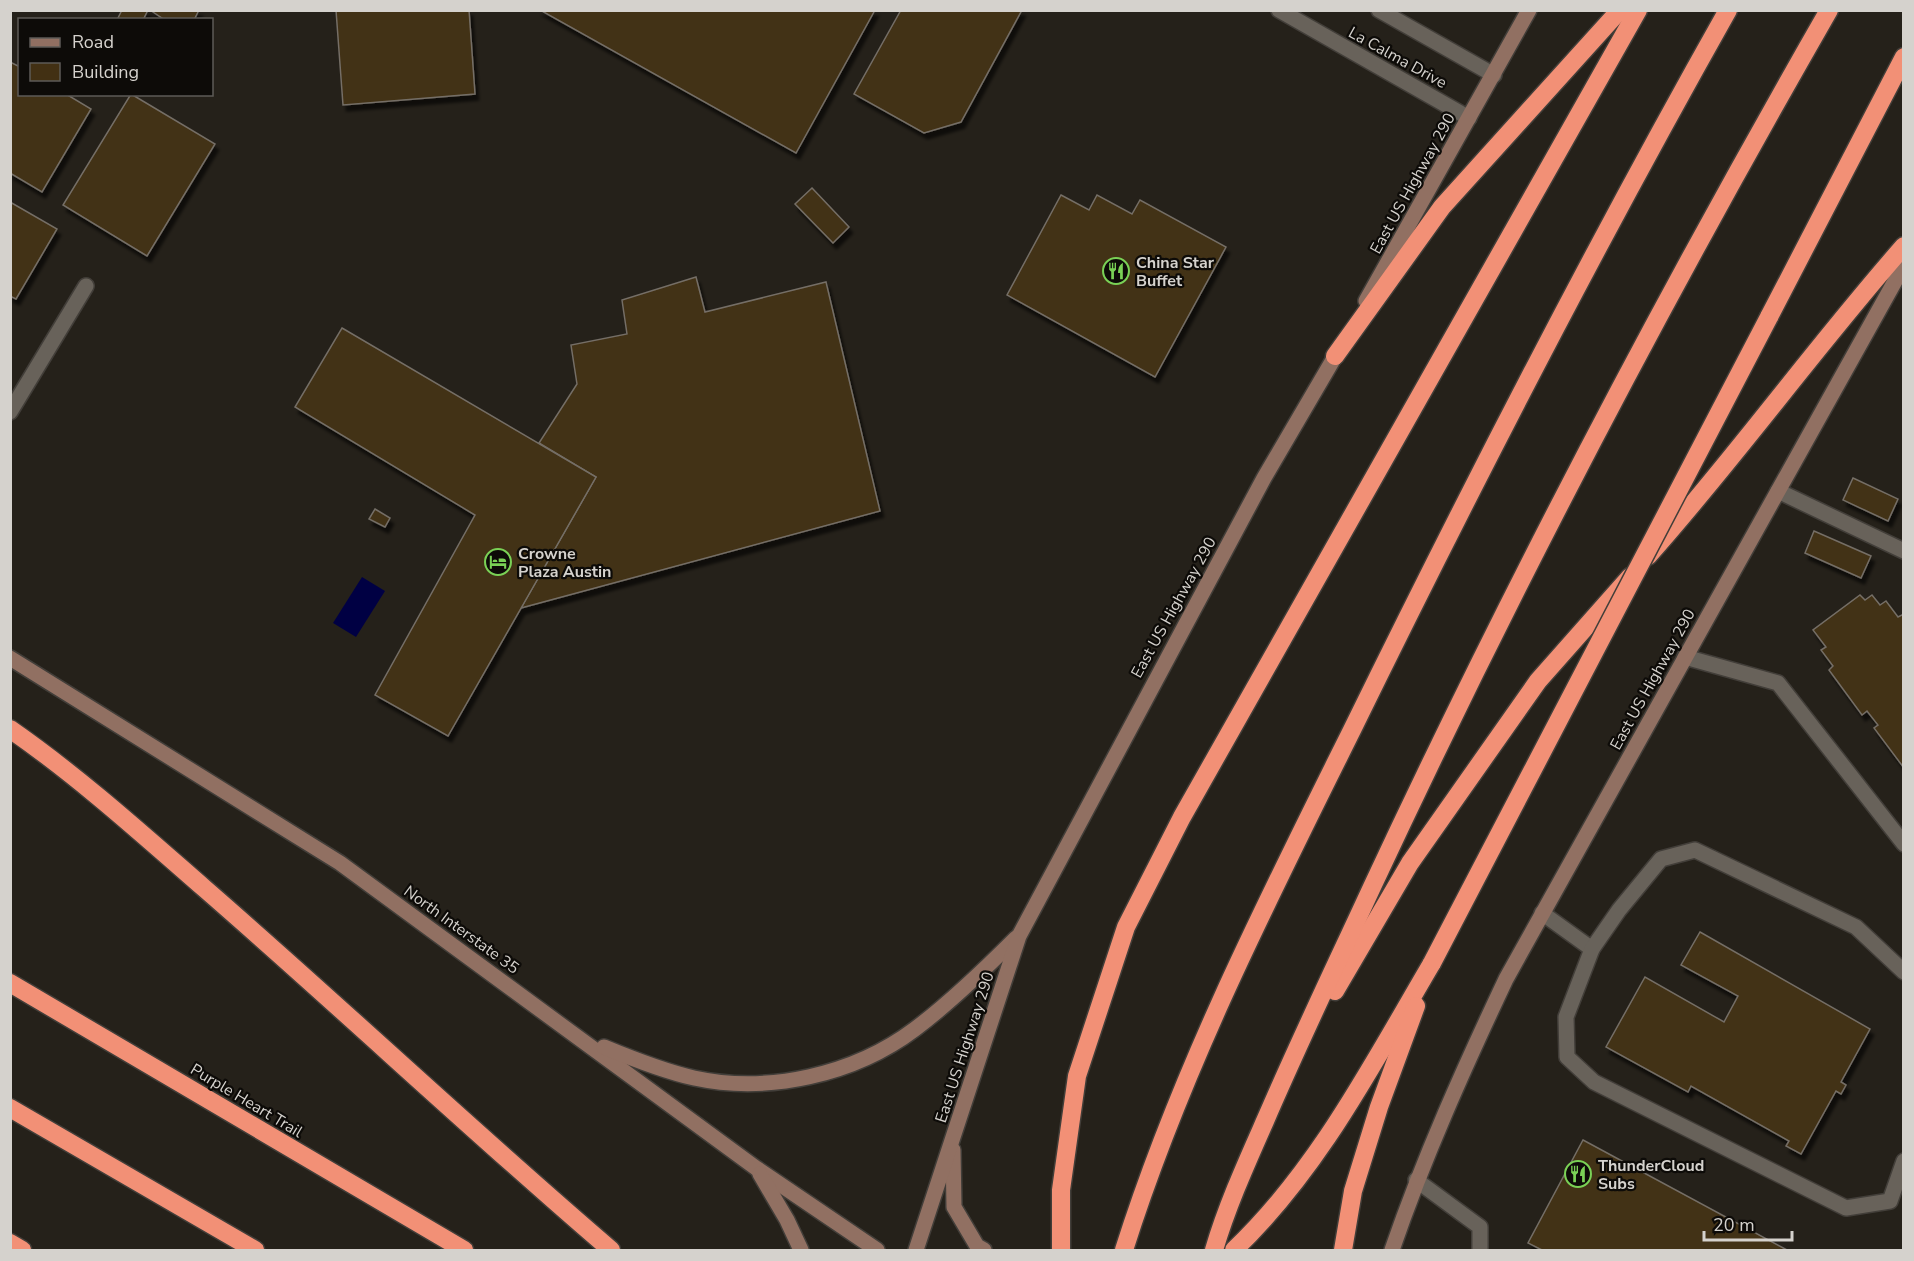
<svg xmlns="http://www.w3.org/2000/svg" width="1914" height="1261" viewBox="0 0 1914 1261" font-family="'Nunito Sans',sans-serif">
<style>
.water{fill:#000043}
.building{fill:#423013;stroke:#746e66;stroke-width:1.5;filter:url(#shadow)}
.lines{fill:none;stroke-linecap:round;stroke-linejoin:round}
.service-casing{stroke:#423e39;stroke-width:18}
.minor-casing{stroke:#423e39;stroke-width:18}
.secondary-casing{stroke:#423e39;stroke-width:18}
.motorway-casing{stroke:#423e39;stroke-width:21}
.service{stroke:#68625a;stroke-width:15}
.minor{stroke:#68625a;stroke-width:15}
.secondary{stroke:#917062;stroke-width:15}
.motorway{stroke:#f29076;stroke-width:18}
.motorway-bridge-casing{stroke:#423e39;stroke-width:21;stroke-linecap:butt}
.motorway-bridge{stroke:#f29076;stroke-width:18}
.labels{text-anchor:middle;stroke-width:4.5;stroke-linejoin:round;paint-order:stroke}
.street-label{font-size:16px;fill:#d5d2cd;stroke:#0d0b08}
.poi-label{font-size:16px;font-weight:bold;fill:#d5d2cd;stroke:#0d0b08;text-anchor:start}
</style>
<defs>
<filter id="shadow"><feDropShadow dx="3.5" dy="6" stdDeviation="1.5" flood-color="#0009"/></filter>
</defs>
<rect width="100%" height="100%" fill="#25211a"/>
<polygon class="water" points="362,577 385,591 356,637 333,623"/>
<g class="building">
<polygon points="122,10 148,10 143,20 117,20"/>
<polygon points="150,10 199,10 194,20 165,20"/>
<polygon points="336,10 469,10 475,94 343,105"/>
<polygon points="540,10 875,10 796,153"/>
<polygon points="901,10 1022,10 961,122 924,133 854,94"/>
<polygon points="10,62 20,67 20,94 66,94 91,109 42,192 10,173"/>
<polygon points="131,94 215,144 147,256 63,205"/>
<polygon points="812,188 849,227 833,243 795,204"/>
<polygon points="1061,195 1089,210 1097,195 1132,214 1140,200 1226,247 1155,377 1007,295"/>
<polygon points="10,202 57,229 16,299 10,296"/>
<polygon points="696,277 705,312 826,282 880,511 521,608 596,477 539,443 577,384 571,345 627,334 622,300"/>
<polygon points="342,328 596,477 448,736 375,695 475,515 295,407"/>
<polygon points="1853,478 1898,499 1888,521 1843,500"/>
<polygon points="375,509 390,518 385,527 369,519"/>
<polygon points="1814,531 1871,556 1861,578 1805,553"/>
<polygon points="1860,595 1865,600 1872,595 1880,605 1886,601 1898,617 1904,614 1904,768 1874,728 1878,725 1867,711 1862,715 1829,670 1833,666 1821,650 1826,647 1813,630"/>
<polygon points="1700,932 1870,1029 1841,1082 1846,1085 1841,1094 1836,1091 1801,1154 1786,1146 1789,1141 1691,1086 1688,1092 1606,1047 1645,977 1724,1022 1738,996 1681,965"/>
<polygon points="1583,1140 1787,1250 1542,1250 1528,1243"/>
</g>
<g class="lines">
<defs>
<g id="service">
<polyline points="10,412 86,286"/>
<polyline points="1778,491 1904,551"/>
<polyline points="1685,657 1778,683 1904,844"/>
<polyline points="1542,913 1592,949"/>
<polyline points="1904,972 1856,927 1695,850 1661,859 1619,910 1592,949 1566,1017 1567,1057 1594,1082 1846,1208 1890,1201 1904,1161"/>
<polyline points="1416,1180 1480,1227 1480,1250"/>
</g>
<g id="minor">
<polyline points="1279,10 1469,118"/>
<polyline points="1379,10 1494,75"/>
</g>
<g id="secondary">
<polyline points="1366,301 1529,10"/>
<polyline points="10,658 340,863 756,1168 877,1250"/>
<path d="M604,1047C633,1059 663,1071 694,1078C768,1094 854,1075 915,1029C951,1002 984,970 1016,938"/>
<polyline points="953,1150 954,1207 977,1246 984,1250"/>
<polyline points="760,1174 787,1220 801,1250"/>
<polyline points="916,1250 1019,936 1264,478 1340,348"/>
<path d="M1392,1250C1424,1157 1464,1068 1506,979L1904,265"/>
</g>
<g id="motorway">
<polyline points="1769,317 1904,57"/>
<polyline points="1335,356 1442,207 1620,10"/>
<path d="M1648,556C1737,456 1815,347 1904,246"/>
<path d="M10,729C79,777 141,833 204,888C341,1007 473,1132 611,1250"/>
<polyline points="10,983 464,1250"/>
<polyline points="1335,991 1410,863 1538,681 1630,577"/>
<polyline points="10,1108 255,1250"/>
<polyline points="10,1243 22,1250"/>
<polyline points="1061,1250 1061,1190 1077,1076 1126,927 1182,817 1638,10"/>
<path d="M1124,1250C1181,1070 1268,899 1352,730C1471,487 1595,246 1728,10"/>
<path d="M1214,1250C1227,1206 1246,1164 1265,1121C1299,1042 1336,965 1372,887C1511,589 1665,296 1829,10"/>
<path d="M1234,1250C1319,1169 1373,1063 1432,963"/>
<polyline points="1343,1250 1353,1191 1379,1107 1416,1006"/>
</g>
</defs>
<use href="#service" class="service-casing"/>
<use href="#minor" class="minor-casing"/>
<use href="#secondary" class="secondary-casing"/>
<use href="#motorway" class="motorway-casing"/>
<use href="#service" class="service"/>
<use href="#minor" class="minor"/>
<use href="#secondary" class="secondary"/>
<use href="#motorway" class="motorway"/>
<defs>
<polyline id="motorway-bridge" points="1432,963 1769,317"/>
</defs>
<use href="#motorway-bridge" class="motorway-bridge-casing"/>
<use href="#motorway-bridge" class="motorway-bridge"/>
</g>
<defs>
<symbol id="restaurant-ring" viewBox="-11 -11 22 22"><circle r="9.5" fill="#0d0b08" stroke="#7ad156" stroke-width="1.5"/><path d="M-5-6h1v4h1v-4h1v4h1v-4h1v5L-1.5 .5V6h-2V.5L-5-1ZM5-6V6H3V1.5H1.5Q1.5-4 5-6Z" fill="#7ad156"/></symbol>
<symbol id="hotel-ring" viewBox="-11 -11 22 22"><circle r="9.5" fill="#0d0b08" stroke="#7ad156" stroke-width="1.5"/><path d="M-6-4.5h1.5V1H6V5H4.5V3h-9V5H-6ZM-4 0a1.8 1.8 0 1 1 3.6 0ZM.5 0V-2.5h3Q6-2.5 6 0Z" fill="#7ad156"/></symbol>
</defs>
<g fill-rule="evenodd">
<use href="#restaurant-ring" x="1101" y="256" width="30" height="30"/>
<use href="#hotel-ring" x="483" y="547" width="30" height="30"/>
<use href="#restaurant-ring" x="1563" y="1159" width="30" height="30"/>
</g>
<g class="labels">
<g class="street-label">
<text transform="translate(1398 57) rotate(29)" y="6">La Calma Drive</text>
<text transform="translate(1412 183) rotate(-61)" y="6">East US Highway 290</text>
<text transform="translate(1173 607) rotate(-61)" y="6">East US Highway 290</text>
<text transform="translate(1652 679) rotate(-61)" y="6">East US Highway 290</text>
<text transform="translate(462 929) rotate(36)" y="6">North Interstate 35</text>
<text transform="translate(964 1047) rotate(-72)" y="6">East US Highway 290</text>
<text transform="translate(247 1100) rotate(31)" y="6">Purple Heart Trail</text>
</g>
<g class="poi-label">
<text x="1136" y="268">China Star<tspan x="1136" dy="18">Buffet</tspan></text>
<text x="518" y="559">Crowne<tspan x="518" dy="18">Plaza Austin</tspan></text>
<text x="1598" y="1171">ThunderCloud<tspan x="1598" dy="18">Subs</tspan></text>
</g>
</g>
<rect width="1914" height="1261" fill="none" stroke="#d5d2cd" stroke-width="24"/>
<rect x="18" y="18" width="195" height="78" fill="#0d0b08" stroke="#5d5b57" stroke-width="1.5"/>
<rect x="30" y="38" width="30" height="9" fill="#917062" stroke="#5d5b57" stroke-width="1.5"/>
<text x="72" y="48" font-size="18" fill="#d5d2cd">Road</text>
<rect x="30" y="63" width="30" height="18" fill="#423013" stroke="#5d5b57" stroke-width="1.5"/>
<text x="72" y="78" font-size="18" fill="#d5d2cd">Building</text>
<path d="M1704 1231v9h88v-9" fill="none" stroke="#d5d2cd" stroke-width="3"/>
<text x="1713" y="1231" font-size="18" fill="#d5d2cd" stroke="#0d0b08" stroke-width="4.5" paint-order="stroke">20 m</text>
</svg>
